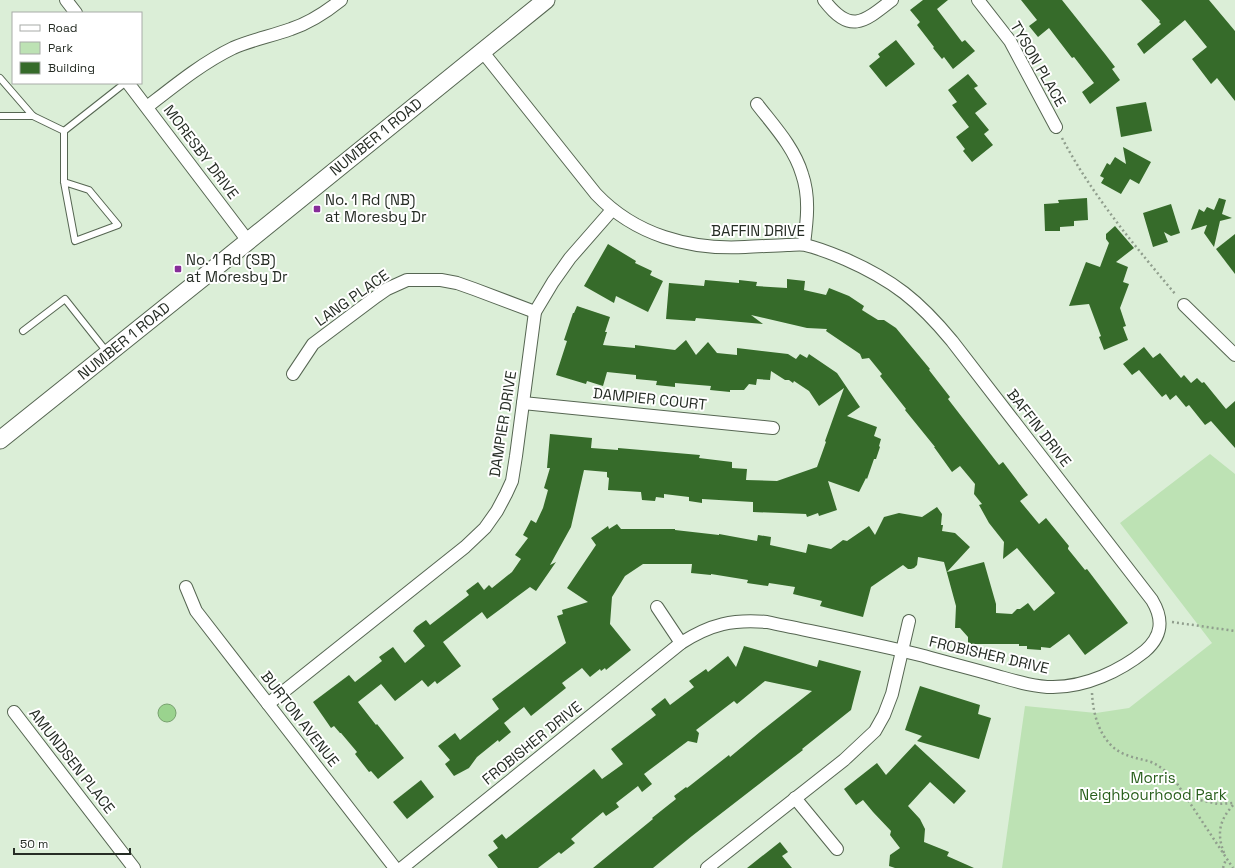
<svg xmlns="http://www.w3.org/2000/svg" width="1235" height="868" viewBox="0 0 1235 868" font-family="'Space Grotesk',sans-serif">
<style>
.green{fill:#bde2b4}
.water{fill:#9ad38e;stroke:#77a16e}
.building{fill:#366b2a}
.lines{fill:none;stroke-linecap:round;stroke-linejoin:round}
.service-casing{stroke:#566652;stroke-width:8}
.minor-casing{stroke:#566652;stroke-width:14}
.secondary-casing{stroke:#566652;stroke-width:19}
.path{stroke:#909e8d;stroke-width:2.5;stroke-dasharray:2 3;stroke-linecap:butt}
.service{stroke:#fff;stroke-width:6}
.minor{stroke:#fff;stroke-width:12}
.secondary{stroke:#fff;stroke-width:17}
.poi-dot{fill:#872d99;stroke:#fff;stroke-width:1.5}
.labels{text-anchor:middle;stroke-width:4;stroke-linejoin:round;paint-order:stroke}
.street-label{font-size:15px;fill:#262d25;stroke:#fff}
.poi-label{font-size:15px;fill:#262d25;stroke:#fff;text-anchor:start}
.park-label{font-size:15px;fill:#285e1b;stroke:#fff}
</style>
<rect width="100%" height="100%" fill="#dbeed7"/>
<polygon class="green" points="1210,454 1235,474 1235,868 1002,868 1025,706 1096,713 1129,708 1212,643 1120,523"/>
<circle class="water" cx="167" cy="713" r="9"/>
<g class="building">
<polygon points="923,0 948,0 937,9 962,42 965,40 975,51 953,69 944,57 942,59 933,48 934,47 917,25 920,22 910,10"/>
<polygon points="1021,0 1062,0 1105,54 1115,67 1112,69 1120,80 1090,104 1082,92 1094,83 1074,57 1072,58 1049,28 1038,37 1029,26 1037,20"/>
<polygon points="1141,0 1209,0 1235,31 1235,101 1217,78 1211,84 1192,59 1207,47 1185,20 1144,54 1137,44 1161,24 1159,22 1160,21"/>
<polygon points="896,40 915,64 886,87 869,66 880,57 878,54"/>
<polygon points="968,74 978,86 974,88 987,104 975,113 989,130 984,134 993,145 972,162 963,151 965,149 956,137 969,127 952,105 957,102 948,90"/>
<polygon points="1146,102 1152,131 1121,137 1116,107"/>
<polygon points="1123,147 1151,162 1139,184 1130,179 1121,194 1101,183 1104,178 1100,176 1107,163 1110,165 1115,157 1126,164"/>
<polygon points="1087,198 1088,220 1074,221 1074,226 1060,227 1060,231 1045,231 1044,204 1059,203 1058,200"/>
<polygon points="1219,198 1226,200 1222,214 1232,218 1220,221 1214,247 1204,233 1207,225 1191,230 1199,209 1204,212 1207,207 1214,210"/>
<polygon points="1171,204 1180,233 1171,236 1164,232 1168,242 1153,247 1143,213"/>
<polygon points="1115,226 1134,248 1116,262 1128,267 1123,282 1129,284 1120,308 1126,326 1123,327 1128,340 1104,350 1099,337 1101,336 1089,304 1069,306 1086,262 1100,267 1109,243 1106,239 1106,234"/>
<polygon points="1235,234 1235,274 1216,249"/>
<polygon points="608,244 636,261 635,263 652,271 650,275 663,281 648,312 616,296 614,303 584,286"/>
<polygon points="787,279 805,281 804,290 826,295 829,288 849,296 864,306 862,310 878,320 884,320 896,328 930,369 929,370 950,397 948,399 999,465 1003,462 1028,495 1020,501 1039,524 1046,518 1069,546 1068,548 1068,549 1085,570 1087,569 1128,623 1085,655 1069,634 1050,648 1041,647 1041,650 1027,649 1027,646 1019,646 1019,644 968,644 968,637 960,628 955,628 956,606 944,562 918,557 917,565 914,568 911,569 908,569 903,565 871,587 863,617 820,606 822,601 793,594 795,587 769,583 768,586 747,583 748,580 711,574 711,575 691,573 692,564 643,564 625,576 612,597 610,624 631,650 606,670 605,668 601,671 600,669 590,677 582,668 562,683 566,688 531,716 524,707 504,723 511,732 499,742 498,740 477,757 469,768 454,776 445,764 450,760 438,746 455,733 460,740 499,709 492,699 566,643 557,616 563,614 562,610 588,602 567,588 596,545 591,538 608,526 609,529 617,524 621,529 675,529 675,530 719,535 719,534 757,541 758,535 771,537 770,545 806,553 808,544 831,549 843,540 847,541 869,526 875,535 884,517 899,513 922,517 937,507 942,514 941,525 943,525 942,531 955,533 970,547 947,572 984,562 996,604 996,613 1012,614 1017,609 1020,609 1028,603 1034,611 1055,593 1017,548 1003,559 1004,542 989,523 979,505 982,504 974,494 975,484 960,466 952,472 934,447 935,447 905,410 906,409 880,376 882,374 869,358 862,359 860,354 826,331 827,329 807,328 751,315 763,324 696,318 695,321 666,319 669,283 704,286 705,280 739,283 739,280 757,282 756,286 787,288"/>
<polygon points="577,306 610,317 605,332 607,332 603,345 635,348 635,345 675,350 686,340 696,355 708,342 717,353 737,355 737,348 788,354 796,359 800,354 807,358 809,354 837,373 860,407 847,416 877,427 874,436 881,439 879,446 880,447 876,459 874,459 867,479 866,478 859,492 828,481 837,510 819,516 818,513 807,517 806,514 753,512 753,502 702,499 702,503 689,501 689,497 664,494 664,498 656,497 655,501 642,500 641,492 608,490 609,478 607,477 607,472 584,470 571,527 550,565 556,562 536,591 530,587 487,619 482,612 443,642 461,666 437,684 435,681 428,687 422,680 395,701 381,684 358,702 376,725 377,724 404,758 378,779 371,771 369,772 355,754 357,752 341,733 340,733 334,726 331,728 313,702 349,675 355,682 382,661 379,657 393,647 405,663 425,646 413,631 416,627 426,620 430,625 469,595 466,591 478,582 484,590 489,585 492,588 512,572 521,559 515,555 528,538 523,535 531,520 536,523 543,508 548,490 544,488 550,468 547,468 550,434 592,438 591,448 618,450 618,448 700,455 699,458 732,462 732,468 747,469 746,480 777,481 817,467 826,442 825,441 844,388 819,406 809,391 794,381 793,383 789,380 785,380 771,371 770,380 757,379 756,385 749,384 744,390 730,390 730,392 710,390 711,386 675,383 675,387 656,385 657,381 636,379 636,375 607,372 603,386 587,381 586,384 556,375 567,341 564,340 573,313 574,313"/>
<polygon points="1144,347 1153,358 1160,353 1181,378 1184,375 1191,383 1197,378 1202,383 1204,382 1226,409 1235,401 1235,448 1211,421 1205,425 1189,405 1186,407 1176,395 1170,400 1166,394 1162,397 1139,370 1132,375 1123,364"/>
<polygon points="744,646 817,667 819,660 861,671 851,710 802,749 803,750 692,836 653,868 593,868 653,819 652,818 676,799 674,796 686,787 687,788 729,755 730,757 760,732 812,691 765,681 737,704 734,701 696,730 699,733 697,743 688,741 644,774 652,784 642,792 638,786 616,803 619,807 606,816 603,812 585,827 571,839 575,843 561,854 559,852 538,868 498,868 488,855 498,848 493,841 502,834 506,839 594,769 602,779 623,764 611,749 656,715 651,709 665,698 670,705 694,687 689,681 706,669 708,672 728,656 736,667"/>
<polygon points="920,686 980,705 978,714 991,718 979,759 917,741 922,736 905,730"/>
<polygon points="915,744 966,791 954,804 930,782 908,806 920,819 925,829 924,842 949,852 947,856 974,868 895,868 889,866 890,855 900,848 890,835 891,831 873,812 863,800 856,805 844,789 877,763 886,775"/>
<polygon points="421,780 434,797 407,819 393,802"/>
<polygon points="780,842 788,852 782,856 792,868 747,868"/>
</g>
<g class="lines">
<defs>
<g id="service">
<polyline points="0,78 33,116 64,131"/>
<polyline points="0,116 33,116"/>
<polyline points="64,182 89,190 118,225 75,241 64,182 64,131 125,83"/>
<polyline points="23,331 65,299 107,352"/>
</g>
<g id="minor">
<polyline points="66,0 76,13"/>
<path d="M824,0C850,34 863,23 892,0"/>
<polyline points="978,0 1010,41 1056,127"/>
<polyline points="128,83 248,241"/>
<path d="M757,104C773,125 794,147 802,174C810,197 807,221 804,244"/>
<path d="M147,107C174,86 202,63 233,48C251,40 272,36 291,29C309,23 326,12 341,0"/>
<polyline points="1184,305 1235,355"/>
<polyline points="293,374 313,344 377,296 387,289 407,280 441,280 457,283 474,289 535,312"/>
<polyline points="523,403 773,428"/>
<polyline points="186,587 196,611 395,868"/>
<polyline points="657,607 681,643"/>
<polyline points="268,704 465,547 485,528 497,511 506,494 512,481 516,456 535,312 553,282 570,258 612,210"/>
<polyline points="14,712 134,868"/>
<polyline points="795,798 837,849"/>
<path d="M402,868L681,643C711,624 733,619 767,622C819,633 872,643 924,656C948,663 973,669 997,676C1015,681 1034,687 1053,687C1086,687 1120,671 1145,651C1162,636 1164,620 1152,600L952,341C919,301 893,280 845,259C833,254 819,248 805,245C800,244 793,245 787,245C773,246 759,246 745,247C689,250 635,235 596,194L482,51"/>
<polyline points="707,868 844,760 875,731 884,715 892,694 909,621"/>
</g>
<polyline id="secondary" points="0,440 231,255 546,0"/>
</defs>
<use href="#service" class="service-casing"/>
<use href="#minor" class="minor-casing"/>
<use href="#secondary" class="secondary-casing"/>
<g class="path">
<path d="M1062,138C1092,195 1134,245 1176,295"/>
<polyline points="1172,622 1235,631"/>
<path d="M1092,693C1093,716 1101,744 1124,754C1133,758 1142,759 1151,762C1160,766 1167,772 1174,779L1233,868"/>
<polyline points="1186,797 1218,804 1234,803"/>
<path d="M1224,853C1216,832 1220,819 1235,803"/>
<polyline points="1223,868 1226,859"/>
</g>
<use href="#service" class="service"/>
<use href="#minor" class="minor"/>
<use href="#secondary" class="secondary"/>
</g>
<g class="poi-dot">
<rect x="313" y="205" width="8" height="8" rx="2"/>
<rect x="174" y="265" width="8" height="8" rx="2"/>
</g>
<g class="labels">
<g class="street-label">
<text transform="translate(1038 64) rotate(60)" y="5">TYSON PLACE</text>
<text transform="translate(376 137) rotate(-39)" y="5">NUMBER 1 ROAD</text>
<text transform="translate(201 152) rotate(53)" y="5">MORESBY DRIVE</text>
<text x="758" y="236">BAFFIN DRIVE</text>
<text transform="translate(352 298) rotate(-35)" y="5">LANG PLACE</text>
<text transform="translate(124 341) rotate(-39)" y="5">NUMBER 1 ROAD</text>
<text transform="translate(650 399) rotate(6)" y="5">DAMPIER COURT</text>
<text transform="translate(503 424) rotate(-81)" y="5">DAMPIER DRIVE</text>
<text transform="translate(1039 428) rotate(52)" y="5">BAFFIN DRIVE</text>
<text transform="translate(989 655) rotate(13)" y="5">FROBISHER DRIVE</text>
<text transform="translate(300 719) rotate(52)" y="5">BURTON AVENUE</text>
<text transform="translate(532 743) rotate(-39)" y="5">FROBISHER DRIVE</text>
<text transform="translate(72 761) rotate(52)" y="5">AMUNDSEN PLACE</text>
</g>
<g class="poi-label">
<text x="325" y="205">No. 1 Rd (NB)<tspan x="325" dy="17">at Moresby Dr</tspan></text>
<text x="186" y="265">No. 1 Rd (SB)<tspan x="186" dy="17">at Moresby Dr</tspan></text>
</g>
<g class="park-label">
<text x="1153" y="783">Morris<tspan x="1153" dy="17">Neighbourhood Park</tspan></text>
</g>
</g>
<rect x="12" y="12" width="130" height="72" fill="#ffffff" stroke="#a8aba8"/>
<rect x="20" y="25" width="20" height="6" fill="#ffffff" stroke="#a8aba8"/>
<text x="48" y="32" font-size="12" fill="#262d25">Road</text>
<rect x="20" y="42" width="20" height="12" fill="#bde2b4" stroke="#a8aba8"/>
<text x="48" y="52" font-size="12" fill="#262d25">Park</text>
<rect x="20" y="62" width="20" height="12" fill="#366b2a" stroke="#a8aba8"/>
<text x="48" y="72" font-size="12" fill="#262d25">Building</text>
<path d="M14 848v6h116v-6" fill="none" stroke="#262d25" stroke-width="2"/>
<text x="20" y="848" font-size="12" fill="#262d25" stroke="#ffffff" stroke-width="3" paint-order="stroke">50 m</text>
</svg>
